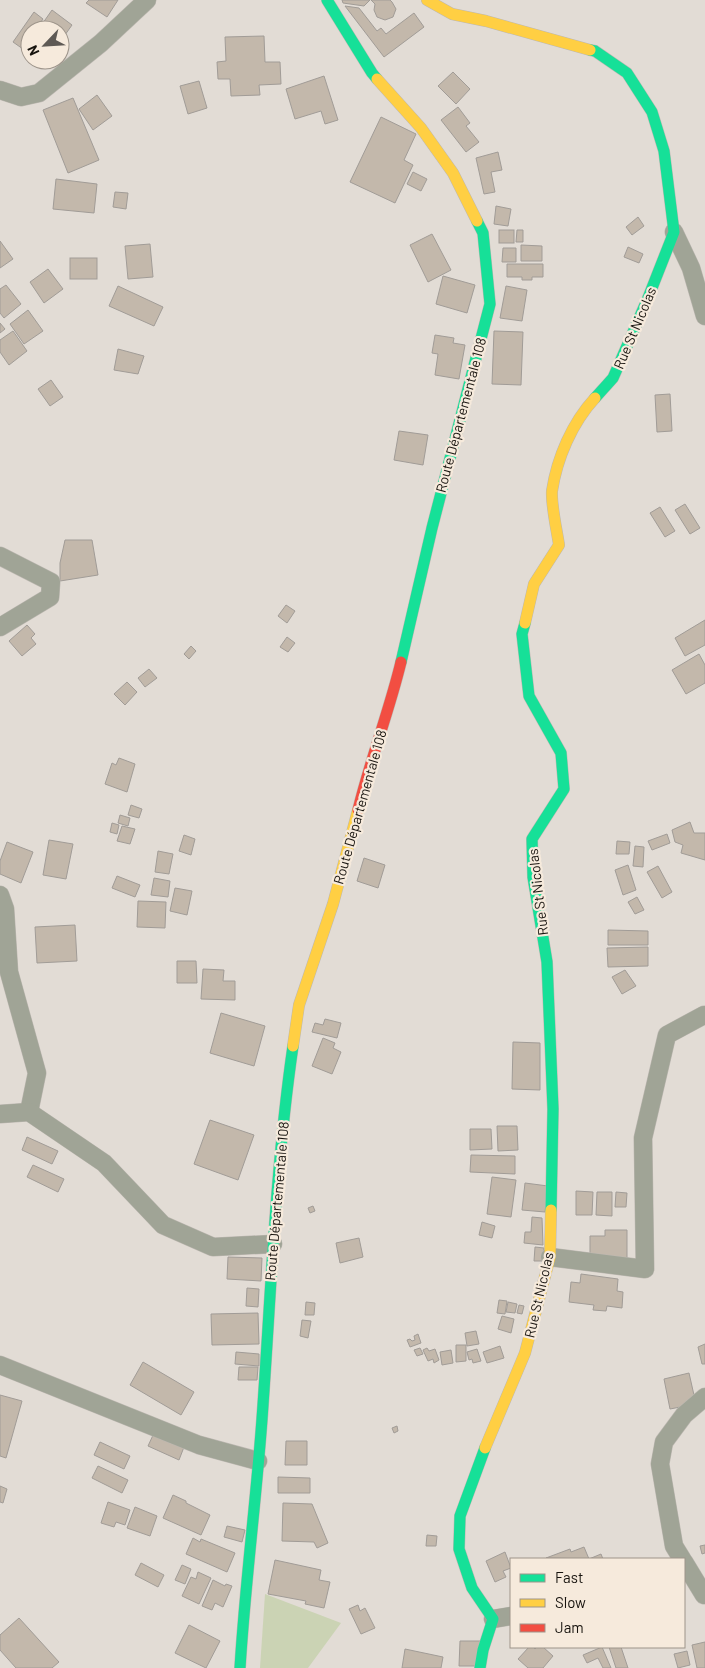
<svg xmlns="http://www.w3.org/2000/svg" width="705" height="1668" viewBox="0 0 705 1668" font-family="Barlow,sans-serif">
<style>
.green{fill:#cbd3b4}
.building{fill:#c3b8ab;stroke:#a19c97}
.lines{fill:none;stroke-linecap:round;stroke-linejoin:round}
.street-casing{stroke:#bdb8b2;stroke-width:19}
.fast-casing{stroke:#bdb8b2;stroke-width:12}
.slow-casing{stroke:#bdb8b2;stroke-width:12}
.jam-casing{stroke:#bdb8b2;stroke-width:12}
.street{stroke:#a0a496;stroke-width:18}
.fast{stroke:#16e098;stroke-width:11}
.slow{stroke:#ffcf43;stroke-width:11}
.jam{stroke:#f24e42;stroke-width:11}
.labels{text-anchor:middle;stroke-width:4.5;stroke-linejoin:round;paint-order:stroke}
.street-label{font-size:14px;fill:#17130e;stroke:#f6eadc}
</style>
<rect width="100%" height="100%" fill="#e2dcd5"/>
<polygon class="green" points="265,1594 341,1623 308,1668 260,1668"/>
<g class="building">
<polygon points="89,0 118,0 107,17 86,3"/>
<polygon points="342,0 370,0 364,6 343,3"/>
<polygon points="371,0 390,0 392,2 396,9 393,17 385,20 377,17 374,10 375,4"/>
<polygon points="345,6 359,8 377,31 381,28 386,34 414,13 424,27 384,57"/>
<polygon points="52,10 72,25 60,42 60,30 38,30"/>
<polygon points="34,12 43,19 35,30 30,30 30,54 13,42"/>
<polygon points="264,36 265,62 280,62 281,84 259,85 260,95 231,96 230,79 218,79 217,62 226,61 225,37"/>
<polygon points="38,60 54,60 48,67"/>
<polygon points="453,72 470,89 456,104 438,86"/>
<polygon points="324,76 338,120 325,124 321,111 295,119 286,89"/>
<polygon points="199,81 207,108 188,114 180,86"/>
<polygon points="97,95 112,116 93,130 79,109"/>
<polygon points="73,98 99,160 68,173 43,110"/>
<polygon points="458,107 470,123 466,126 479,142 466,152 441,120"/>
<polygon points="381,117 416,134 404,160 413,165 395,203 350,182"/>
<polygon points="498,152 502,170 491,172 495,192 484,194 476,158"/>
<polygon points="413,172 427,179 421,191 407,184"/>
<polygon points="56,179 97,184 94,213 53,209"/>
<polygon points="115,192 128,193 126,209 113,207"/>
<polygon points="496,206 511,209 508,226 494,224"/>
<polygon points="638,217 644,226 632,235 626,227"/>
<rect x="499" y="230" width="15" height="13"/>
<polygon points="517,230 523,230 523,242 516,242"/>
<polygon points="432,234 451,270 428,282 410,245"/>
<polygon points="0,241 13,259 0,268"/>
<polygon points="150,244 153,277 128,279 125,246"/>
<polygon points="521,245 542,246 542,261 521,261"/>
<polygon points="628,247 643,254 639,263 624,257"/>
<polygon points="503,248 516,248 516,262 502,262"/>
<rect x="70" y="258" width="27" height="21"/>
<polygon points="507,264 543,264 543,277 532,277 532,280 522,280 522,277 507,277"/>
<polygon points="48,269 63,289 44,303 30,282"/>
<polygon points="443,276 475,285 467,313 436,304"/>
<polygon points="6,285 21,304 4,318 0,313 0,289"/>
<polygon points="118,286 163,307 154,326 109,306"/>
<polygon points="506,286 527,290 522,321 500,318"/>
<polygon points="28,310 43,331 24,344 10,324"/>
<polygon points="0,323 5,329 0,333"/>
<polygon points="13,331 27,351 9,365 0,352 0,340"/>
<polygon points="494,331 523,332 521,385 492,384"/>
<polygon points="435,335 454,338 453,343 465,345 459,379 435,375 438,354 432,353"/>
<polygon points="118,349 144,356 138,374 114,370"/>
<polygon points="51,380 63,397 50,406 38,389"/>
<polygon points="670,394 672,431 657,432 655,395"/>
<polygon points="399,431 428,435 423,465 394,460"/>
<polygon points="685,504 700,528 690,534 675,510"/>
<polygon points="660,507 675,531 665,537 650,513"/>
<polygon points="65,540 92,540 98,575 60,581 60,563"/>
<polygon points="286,605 295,611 287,623 278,616"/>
<polygon points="705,620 705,645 685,656 675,638"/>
<polygon points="27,625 35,634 31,638 36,644 22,656 9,641"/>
<polygon points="287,637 295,643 288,652 280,647"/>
<polygon points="191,646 196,651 189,659 184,654"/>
<polygon points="699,654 705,665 705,683 686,694 672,670"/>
<polygon points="149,669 157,678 145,687 138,678"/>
<polygon points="127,682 137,692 125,705 114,694"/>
<polygon points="119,758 135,764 127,792 105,784 112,763 116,765"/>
<polygon points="131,805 142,809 139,818 128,815"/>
<polygon points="120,815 130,818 128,826 118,823"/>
<polygon points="690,822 694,833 705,833 705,860 681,853 683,845 675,842 672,830"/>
<polygon points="112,823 119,825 117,834 110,832"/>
<polygon points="122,826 135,829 130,844 117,841"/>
<polygon points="667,834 670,843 652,850 648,841"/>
<polygon points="184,835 195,839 191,855 179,851"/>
<polygon points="49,840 73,844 66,879 43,875"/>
<polygon points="617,841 630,842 629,854 616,854"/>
<polygon points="7,842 33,852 21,883 0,874 0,861"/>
<polygon points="635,846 644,847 643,867 633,866"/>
<polygon points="158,851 173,854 169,874 155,872"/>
<polygon points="364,858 385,865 378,888 357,881"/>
<polygon points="628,865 636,890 623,895 615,870"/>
<polygon points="658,866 672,892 662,898 647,872"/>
<polygon points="117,876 140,885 135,897 112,888"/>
<polygon points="154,878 170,881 168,897 151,895"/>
<polygon points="175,888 192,891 187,915 170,911"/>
<polygon points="637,897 644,910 635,914 628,902"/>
<polygon points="138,901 166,902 165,928 137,927"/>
<polygon points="75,925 77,961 37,963 35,927"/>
<polygon points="608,930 648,931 648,945 608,945"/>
<polygon points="648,947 648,966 608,967 607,948"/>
<polygon points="177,961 196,961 197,983 177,983"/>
<polygon points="203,969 224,970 223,981 235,981 235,1000 201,999"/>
<polygon points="625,970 636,986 622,994 612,977"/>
<polygon points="221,1013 265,1026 254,1066 210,1053"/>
<polygon points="325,1019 341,1023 337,1038 312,1032 315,1023 323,1025"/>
<polygon points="323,1038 335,1043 333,1048 341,1052 332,1074 312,1066"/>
<polygon points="513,1042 540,1043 540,1090 512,1089"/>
<polygon points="210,1120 254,1135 238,1180 194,1164"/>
<polygon points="497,1126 517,1126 518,1150 498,1151"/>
<polygon points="470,1129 491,1129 492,1149 470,1150"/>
<polygon points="27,1137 58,1151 52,1164 22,1150"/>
<polygon points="471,1155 515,1156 515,1174 470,1172"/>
<polygon points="33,1165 64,1179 58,1192 27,1177"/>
<polygon points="492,1177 516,1180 511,1217 487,1214"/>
<polygon points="525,1183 548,1186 545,1212 522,1210"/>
<polygon points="576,1191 593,1192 592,1215 576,1215"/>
<polygon points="597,1192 612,1192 612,1216 596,1215"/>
<polygon points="616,1192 627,1193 626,1207 615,1207"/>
<polygon points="313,1206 315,1211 310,1213 308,1208"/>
<polygon points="532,1217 542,1218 543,1245 524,1243 525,1232 531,1232"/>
<polygon points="482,1222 495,1226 492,1238 479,1235"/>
<polygon points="605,1230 627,1230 627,1260 590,1257 590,1236 605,1236"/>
<polygon points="359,1238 363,1257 340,1263 336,1243"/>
<polygon points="535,1247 544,1248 542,1261 534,1261"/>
<polygon points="228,1257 262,1258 261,1281 227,1279"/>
<polygon points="581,1274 618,1279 617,1291 623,1292 622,1308 607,1306 606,1311 593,1310 594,1305 569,1302 571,1282 580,1283"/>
<polygon points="247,1288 259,1289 258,1307 246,1306"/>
<polygon points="499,1300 507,1301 505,1314 497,1313"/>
<polygon points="306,1302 315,1303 314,1315 305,1315"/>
<polygon points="508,1302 517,1304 515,1313 506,1312"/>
<polygon points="519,1305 524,1306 522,1314 517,1313"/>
<polygon points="258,1313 259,1344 212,1345 211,1314"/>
<polygon points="502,1316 514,1319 511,1333 498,1329"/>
<polygon points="302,1320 311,1321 308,1338 300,1336"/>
<polygon points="476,1331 479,1344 467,1346 465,1333"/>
<polygon points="418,1334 421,1343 410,1347 407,1340 410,1339 412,1341 415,1340 414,1336"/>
<polygon points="705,1344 705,1364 702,1364 698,1347"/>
<polygon points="456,1345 466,1345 466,1361 456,1362"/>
<polygon points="500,1346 504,1358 487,1363 483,1352"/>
<polygon points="420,1348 423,1354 417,1356 414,1350"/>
<polygon points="427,1348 429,1351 435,1349 439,1360 434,1363 433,1359 428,1361 423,1350"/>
<polygon points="477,1349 481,1361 473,1363 472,1359 469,1360 467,1352"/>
<polygon points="451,1350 453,1363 442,1365 440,1352"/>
<polygon points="236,1352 259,1354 259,1366 235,1364"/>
<polygon points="143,1362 194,1392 181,1415 130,1385"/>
<polygon points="239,1367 258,1367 257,1380 238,1380"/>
<polygon points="689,1373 696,1404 670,1409 664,1379"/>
<polygon points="0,1395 22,1401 6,1458 0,1456"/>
<polygon points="397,1426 398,1431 394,1433 392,1428"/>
<polygon points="154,1433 184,1447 179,1460 148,1446"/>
<polygon points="286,1441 307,1441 307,1465 285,1465"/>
<polygon points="100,1442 130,1456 124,1469 94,1455"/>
<polygon points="98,1466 128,1480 122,1493 92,1478"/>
<polygon points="278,1477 310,1478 310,1493 278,1493"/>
<polygon points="0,1486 7,1489 3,1503 0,1502"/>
<polygon points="173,1495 186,1501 186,1503 210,1515 201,1535 163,1518"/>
<polygon points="108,1502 130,1510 125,1525 116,1522 114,1527 101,1523"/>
<polygon points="283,1503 312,1504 328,1543 317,1548 314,1542 282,1541"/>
<polygon points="135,1507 157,1516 150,1536 127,1528"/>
<polygon points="227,1526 245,1530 242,1542 224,1537"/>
<polygon points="427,1535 437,1536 436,1546 426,1546"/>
<polygon points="193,1538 200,1542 201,1539 235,1553 227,1572 186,1554"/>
<polygon points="705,1545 705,1553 702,1554 700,1546"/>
<polygon points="584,1547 589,1559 546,1558 570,1549 571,1552"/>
<polygon points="505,1552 511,1568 503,1571 506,1577 495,1582 486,1561"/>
<polygon points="601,1554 603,1559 589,1559"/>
<polygon points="275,1560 321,1570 319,1580 330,1582 324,1608 305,1604 306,1601 268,1594"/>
<polygon points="141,1563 164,1575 158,1587 135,1575"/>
<polygon points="182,1565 191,1569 185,1584 175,1580"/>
<polygon points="198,1572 211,1578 199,1604 182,1596 191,1577 196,1579"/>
<polygon points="213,1580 225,1586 226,1584 232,1586 223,1607 215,1603 212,1610 202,1606"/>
<polygon points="358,1605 360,1611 365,1608 375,1628 361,1634 349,1609"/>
<polygon points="19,1618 59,1662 52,1668 16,1668 0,1650 0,1635"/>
<polygon points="189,1625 220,1641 206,1668 175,1653"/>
<polygon points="460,1641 482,1641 482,1666 459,1666"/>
<polygon points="705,1642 705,1668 697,1668 692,1645"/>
<polygon points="529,1647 533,1647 535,1649 537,1647 543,1647 553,1656 543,1668 528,1668 518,1659"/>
<polygon points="602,1647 611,1668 603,1668 598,1658 587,1663 583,1655"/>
<polygon points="609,1647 621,1647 628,1668 616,1668"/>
<polygon points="405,1649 443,1657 441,1668 402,1668"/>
<polygon points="687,1651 690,1665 678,1668 674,1654"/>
</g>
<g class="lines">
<defs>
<g id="street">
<polyline points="0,90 21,97 39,93 101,43 147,0"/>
<polyline points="674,232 691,268 705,316"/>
<polyline points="0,556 51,582 50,597 0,627"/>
<polyline points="0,895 5,909 9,972 37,1073 29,1112"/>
<polyline points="0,1114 29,1112 104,1163 163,1225 213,1247 273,1244"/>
<polyline points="550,1257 645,1269 643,1138 667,1035 704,1015"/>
<polyline points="0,1365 199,1445 258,1461"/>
<polyline points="682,1559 674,1546 660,1464 664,1442 684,1415 705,1397"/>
<polyline points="684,1562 704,1595"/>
<polyline points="493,1619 511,1616"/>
</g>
<g id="fast">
<polyline points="327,0 372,73 377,79"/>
<polyline points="590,50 595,51 627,73 652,112 664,151 674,232 648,298 613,378 595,398"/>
<polyline points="525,623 522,634 529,696 561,753 564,789 532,839 533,877 547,962 553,1109 551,1210"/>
<polyline points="401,662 432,528 490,304 483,233 477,221"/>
<path d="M240,1668C245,1585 256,1502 262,1419C271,1295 275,1170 293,1046"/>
<polyline points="480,1668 483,1650 493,1619 472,1588 459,1549 460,1516 485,1448"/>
</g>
<g id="slow">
<polyline points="427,0 452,14 486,21 590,50"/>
<polyline points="377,79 421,128 453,173 477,221"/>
<path d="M525,623L534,584L559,545C557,531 551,505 552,491C557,458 572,423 595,398"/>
<polyline points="293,1046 299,1005 333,904 358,810"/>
<polyline points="485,1448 525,1353 550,1257 551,1210"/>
</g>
<path id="jam" d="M358,810C370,760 389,712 401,662"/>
</defs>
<use href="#street" class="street-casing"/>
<use href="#fast" class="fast-casing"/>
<use href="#slow" class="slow-casing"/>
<use href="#jam" class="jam-casing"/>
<use href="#street" class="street"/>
<use href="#fast" class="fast"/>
<use href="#slow" class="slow"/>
<use href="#jam" class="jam"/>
</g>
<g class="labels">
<g class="street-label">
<text transform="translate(635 328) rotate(-67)" y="5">Rue St Nicolas</text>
<text transform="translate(461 415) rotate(-75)" y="5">Route Départementale 108</text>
<text transform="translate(360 807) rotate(-74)" y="5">Route Départementale 108</text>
<text transform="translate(538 892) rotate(-97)" y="5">Rue St Nicolas</text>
<text transform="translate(277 1201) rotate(-85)" y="5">Route Départementale 108</text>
<text transform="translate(539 1295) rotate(-77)" y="5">Rue St Nicolas</text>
</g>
</g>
<rect x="510" y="1558" width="175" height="90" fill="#f6eadc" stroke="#9d948a"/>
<rect x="520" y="1574" width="25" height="8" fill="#16e098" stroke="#9d948a"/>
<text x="555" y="1583" font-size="15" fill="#17130e">Fast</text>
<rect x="520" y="1599" width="25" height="8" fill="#ffcf43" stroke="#9d948a"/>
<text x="555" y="1608" font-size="15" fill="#17130e">Slow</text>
<rect x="520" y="1624" width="25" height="8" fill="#f24e42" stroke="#9d948a"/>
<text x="555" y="1633" font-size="15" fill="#17130e">Jam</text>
<g transform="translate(45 45) rotate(245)"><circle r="24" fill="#f6eadc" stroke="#9d948a"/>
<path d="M0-4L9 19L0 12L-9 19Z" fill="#5e5954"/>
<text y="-8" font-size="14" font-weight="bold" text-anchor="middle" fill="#17130e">N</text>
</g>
</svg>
